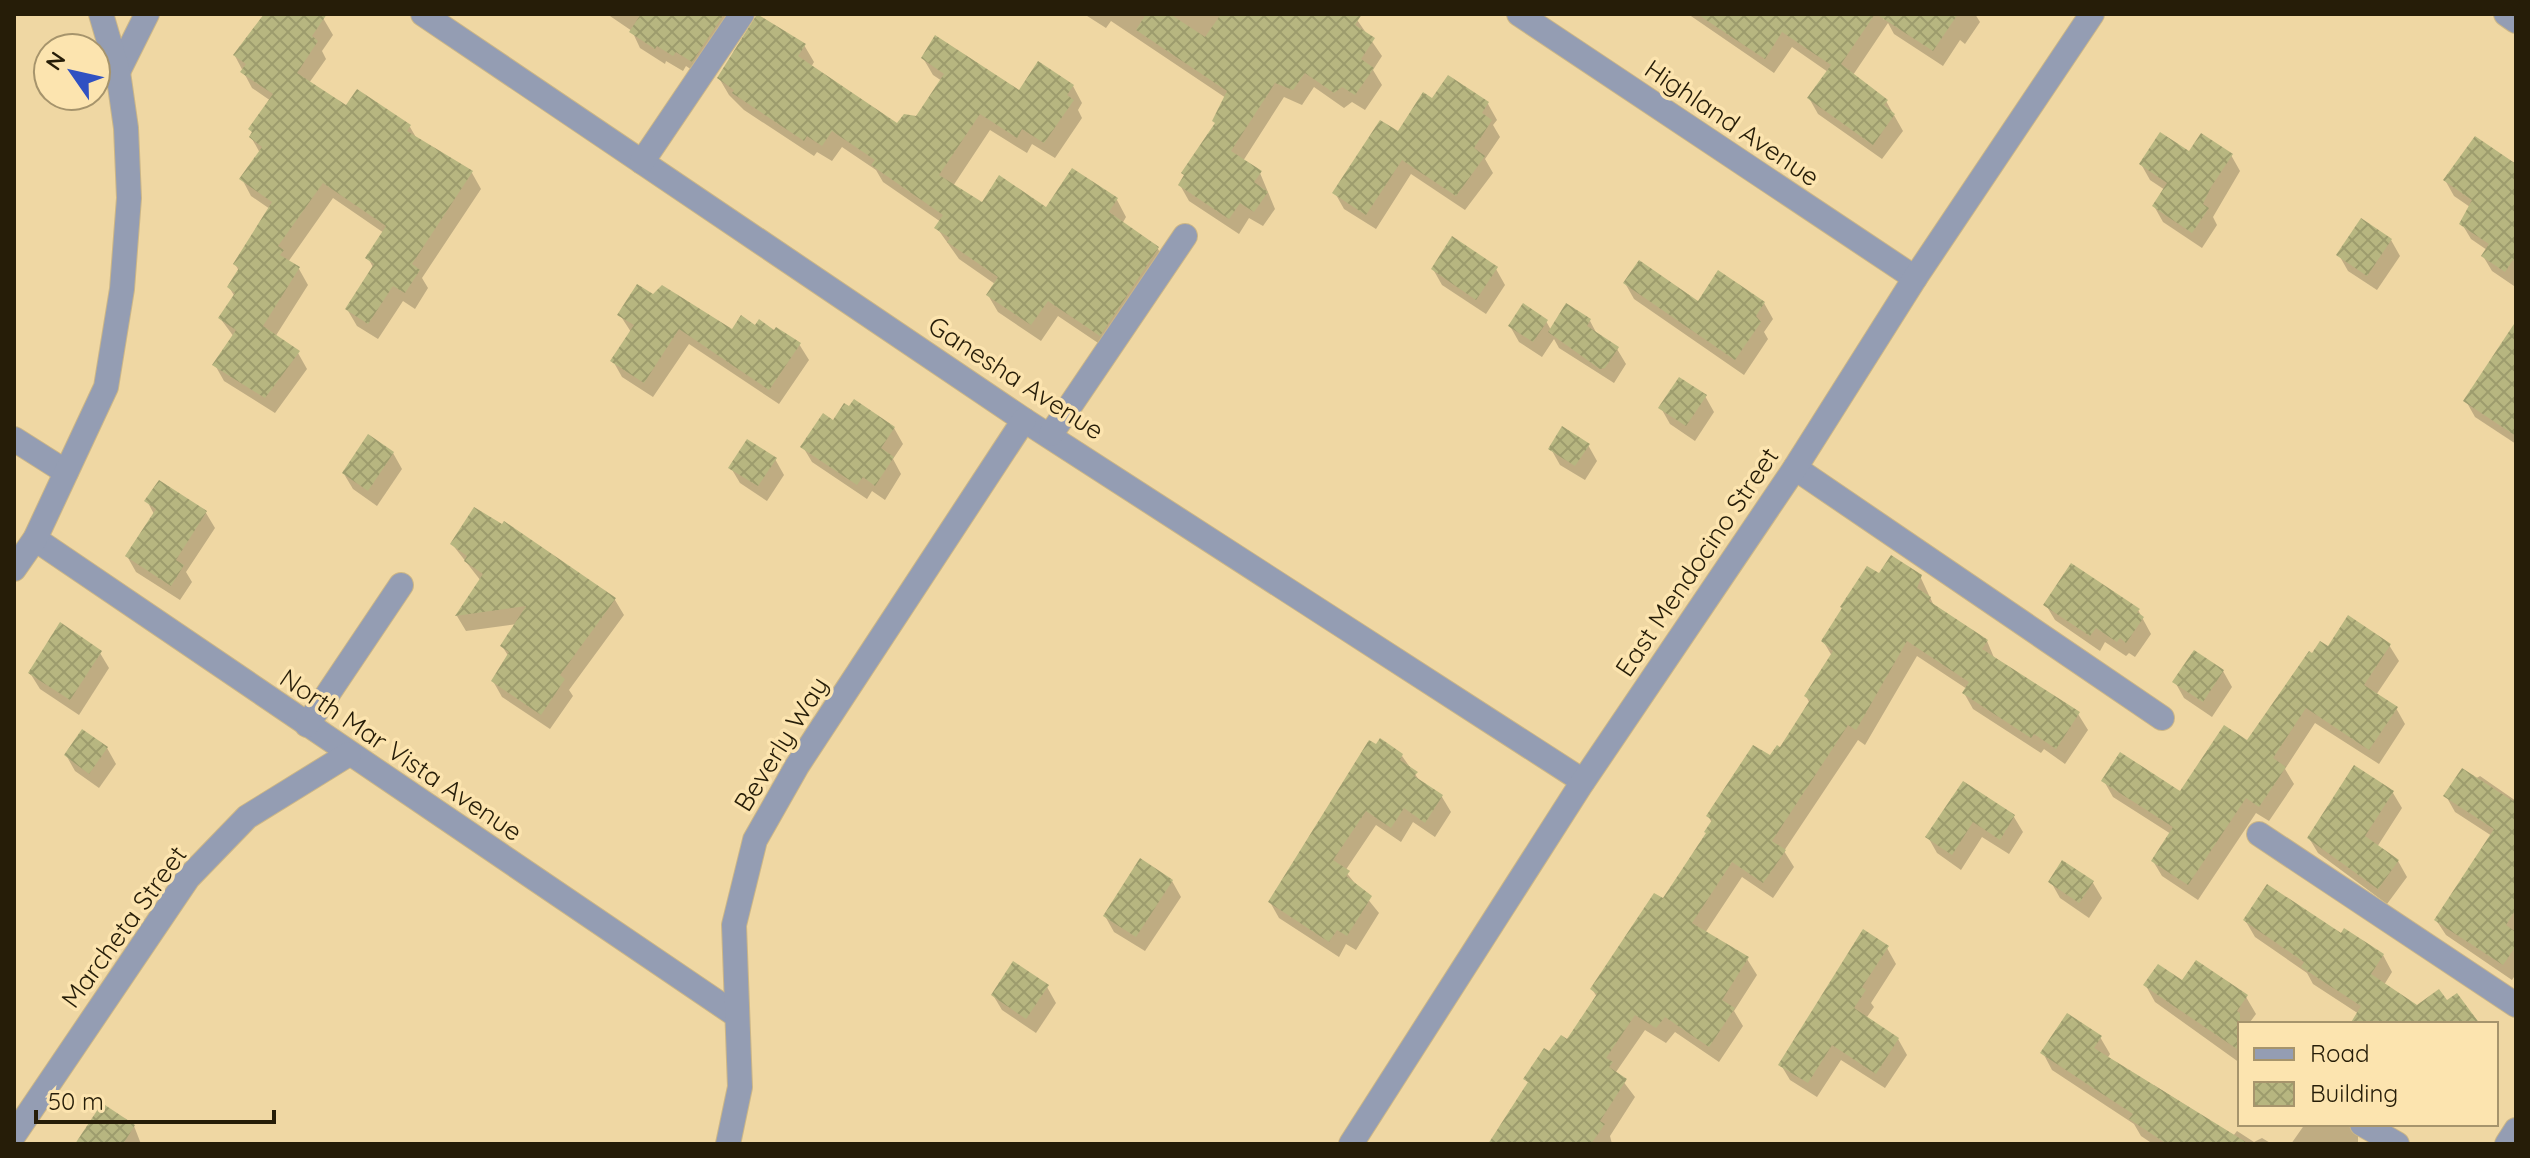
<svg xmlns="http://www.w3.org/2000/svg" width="2530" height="1158" viewBox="0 0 2530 1158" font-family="Quicksand,sans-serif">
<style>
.shadow{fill:#0003}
.building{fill:url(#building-cross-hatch)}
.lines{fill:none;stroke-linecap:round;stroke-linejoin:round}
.minor-casing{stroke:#cbb687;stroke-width:26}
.minor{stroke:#949db3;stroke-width:24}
.labels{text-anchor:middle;stroke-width:7;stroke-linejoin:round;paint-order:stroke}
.street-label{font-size:26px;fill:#261d08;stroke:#fce4af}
</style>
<defs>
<pattern id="building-cross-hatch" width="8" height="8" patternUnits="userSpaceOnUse" patternTransform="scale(2)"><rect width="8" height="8" fill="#b7b680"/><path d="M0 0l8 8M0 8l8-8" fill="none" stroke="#9d9c6d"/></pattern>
</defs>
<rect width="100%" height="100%" fill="#efd7a3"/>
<g class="shadow">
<polygon points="266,14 316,14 323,18 333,35 322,51 326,59 309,83 346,108 410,127 417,139 472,173 481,189 422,278 428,288 415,309 403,301 378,339 357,326 347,309 374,269 368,258 384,233 333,198 288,262 299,269 308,285 275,337 298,353 307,369 275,413 224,381 215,365 234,337 220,318 235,297 229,287 239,271 235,264 270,209 251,196 242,179 260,153 251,137 271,101 252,88 235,56"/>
<polygon points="607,14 744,14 701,76 686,66 683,71 666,61 665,64 640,48 632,31"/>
<polygon points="1084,14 1353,14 1382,56 1373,70 1382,85 1365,110 1352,102 1344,108 1314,87 1302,105 1284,97 1243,161 1260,173 1275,209 1263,226 1249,218 1239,234 1189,201 1180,185 1216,125 1226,98 1111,21 1106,28"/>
<polygon points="1688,14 1881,14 1884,20 1888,14 1975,14 1980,22 1965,44 1960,40 1943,66 1894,34 1888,23 1853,75 1886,101 1903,131 1882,159 1818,114 1809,98 1828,72 1792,47 1774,73"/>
<polygon points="804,45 814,62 811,67 898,126 917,118 942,81 933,75 923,58 1020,93 1073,86 1082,103 1078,110 1082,118 1055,158 1032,144 1027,153 990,130 953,186 982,205 1046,210 1117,200 1126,217 1122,224 1158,249 1167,266 1110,351 1058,316 1041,341 998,312 988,295 995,284 959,259 937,228 941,222 883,182 876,170 842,147 832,161 817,152 814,156 744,110 729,95 719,78"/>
<polygon points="1433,101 1488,104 1497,120 1493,125 1500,137 1485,159 1493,173 1465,210 1411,174 1376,229 1344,209 1335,193"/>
<polygon points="2190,154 2231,155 2240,171 2213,217 2217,225 2202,248 2163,222 2154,206 2165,190 2150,180 2141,164"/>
<polygon points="2516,166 2516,284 2514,286 2492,271 2483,256 2487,250 2471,239 2462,224 2470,207 2454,196 2445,180"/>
<polygon points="2391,240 2400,256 2377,290 2348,271 2339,255"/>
<polygon points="1433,269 1496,269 1505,285 1486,314 1442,285"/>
<polygon points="1625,283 1698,304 1764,303 1773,319 1764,332 1768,339 1744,375 1634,299"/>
<polygon points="653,297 733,331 756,327 799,344 809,360 779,404 689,344 653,397 622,377 613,361 631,332 620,315"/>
<polygon points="1546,321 1551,330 1590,321 1598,336 1617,349 1626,364 1614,383 1559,348 1554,339 1542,357 1519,342 1510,326"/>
<polygon points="2516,351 2516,444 2475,417 2466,401"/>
<polygon points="1705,396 1714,412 1695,441 1670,424 1661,408"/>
<polygon points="833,423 894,428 903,444 893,459 901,474 885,500 872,491 867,499 812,462 803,447"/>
<polygon points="1588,445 1597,461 1585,480 1560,465 1551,449"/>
<polygon points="393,453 402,469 377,506 353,489 344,474"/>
<polygon points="775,459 784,475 767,501 740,483 731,468"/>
<polygon points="147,501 206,513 215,528 186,572 192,582 180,600 136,572 127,556 154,514"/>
<polygon points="452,544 615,600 624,615 569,690 573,696 550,729 502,697 493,681 509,657 502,646 517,624 466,631 457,616 481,581"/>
<polygon points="1880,576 1920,576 1935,608 1987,641 1995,660 2078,714 2088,730 2065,764 2044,749 2041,753 1973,709 1964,693 1967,689 1917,656 1865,745 1858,740 1784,851 1794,867 1773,898 1742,877 1705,933 1747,959 1757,975 1734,1011 1743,1026 1719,1062 1675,1032 1666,1043 1645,1030 1616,1072 1635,1097 1610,1136 1612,1144 1490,1144 1529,1084 1526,1079 1567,1042 1597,997 1592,989 1663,901 1708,835 1712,823 1709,817 1781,749 1810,704 1806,696 1832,656 1823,641"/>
<polygon points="2046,605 2138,610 2151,634 2135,657 2129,653 2126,656 2105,642 2100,651 2055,620"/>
<polygon points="2389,645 2399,661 2376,695 2396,708 2405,724 2379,764 2315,723 2285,769 2294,784 2269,821 2256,813 2198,900 2162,876 2153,861 2171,834 2113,797 2104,781 2181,794 2247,743 2328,649"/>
<polygon points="100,653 109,668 79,715 40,689 30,673"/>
<polygon points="2223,671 2232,687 2212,717 2184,698 2175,682"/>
<polygon points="107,748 116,764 99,788 75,771 66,755"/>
<polygon points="1402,756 1422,784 1442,797 1451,812 1435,837 1413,822 1401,842 1376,825 1345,871 1379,913 1356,950 1346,944 1339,957 1279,918 1270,902"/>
<polygon points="2480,776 2516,801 2516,974 2512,980 2446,935 2436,920 2492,836 2455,812 2446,796"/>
<polygon points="1963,784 2014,817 2023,832 2009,854 1982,837 1961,870 1937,853 1928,837"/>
<polygon points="2393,793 2402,808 2377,847 2398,861 2407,877 2387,904 2318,853 2309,838"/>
<polygon points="1172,881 1181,897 1145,951 1114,932 1105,916"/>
<polygon points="2051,882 2093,883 2102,898 2089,918 2060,898"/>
<polygon points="2245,920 2342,935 2383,955 2392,972 2384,985 2417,1008 2446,1003 2477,1024 2352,1024 2359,1014 2313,984 2307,973 2255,937"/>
<polygon points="1887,948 1896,964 1871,1003 1874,1007 1867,1017 1898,1039 1907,1055 1885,1088 1841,1060 1817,1097 1790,1080 1781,1065"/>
<polygon points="2183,983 2246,997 2256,1014 2250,1022 2252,1024 2240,1024 2240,1063 2155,1002 2146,986"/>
<polygon points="1047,987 1056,1003 1036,1033 1002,1010 993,995"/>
<polygon points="2100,1037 2110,1054 2107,1059 2152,1088 2154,1085 2233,1136 2237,1131 2254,1142 2262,1138 2272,1144 2153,1144 2141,1136 2134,1124 2052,1070 2043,1053"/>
<polygon points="2305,1124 2395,1124 2390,1132 2358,1133 2358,1144 2291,1144"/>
<polygon points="134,1126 141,1144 77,1144"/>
</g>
<g class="building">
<polygon points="264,14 327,14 312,36 318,41 297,73 346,105 357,89 411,125 407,131 473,171 412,264 420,270 405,293 393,286 368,324 345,309 374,264 365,258 386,226 323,183 278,246 284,250 280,255 300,267 263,326 300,351 265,398 212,365 236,330 218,318 235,293 227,287 239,268 233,264 272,202 239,179 262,147 249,137 252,132 248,129 273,94 240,72 246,64 233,55"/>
<polygon points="641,14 724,14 692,62 676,52 673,56 657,46 655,49 629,32"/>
<polygon points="757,14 806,44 798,56 897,123 904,114 916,116 944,74 921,58 935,35 1019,90 1038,61 1074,85 1067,95 1074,100 1044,143 1022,129 1017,138 980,114 939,175 982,202 999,175 1046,207 1072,168 1118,198 1109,212 1159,247 1100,336 1048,301 1031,325 986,295 998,277 947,242 950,238 934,228 943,215 871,165 875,160 832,131 822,146 807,136 804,141 732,93 734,90 717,78"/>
<polygon points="1146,14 1170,14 1205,37 1221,14 1362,14 1355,25 1375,38 1361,59 1374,68 1355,95 1342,87 1334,93 1305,73 1293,90 1275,83 1231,151 1262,171 1254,182 1268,192 1254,212 1240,203 1229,219 1178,185 1184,175 1181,173 1215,123 1212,121 1227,91 1136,30"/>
<polygon points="1697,14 1875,14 1841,64 1888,100 1884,105 1895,114 1873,145 1807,98 1831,65 1782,32 1765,59"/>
<polygon points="1876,14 1958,14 1933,51"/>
<polygon points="1448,75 1489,102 1482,113 1492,120 1474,148 1485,156 1456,196 1402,160 1366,215 1332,193 1380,120 1398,131 1423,92 1432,98"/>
<polygon points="2160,132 2189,151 2201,133 2233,154 2211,187 2203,204 2209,208 2192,233 2152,206 2167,183 2139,164"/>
<polygon points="2475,136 2516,164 2516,262 2513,260 2505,272 2481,256 2489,244 2459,224 2472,200 2443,180"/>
<polygon points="2361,218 2392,239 2367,276 2336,255"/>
<polygon points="1452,236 1498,267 1476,300 1431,269"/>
<polygon points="1639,260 1698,301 1718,270 1765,302 1756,316 1761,322 1735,360 1623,283"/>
<polygon points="637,284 653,294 662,285 732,329 741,315 755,325 759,319 774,330 776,327 801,343 769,390 679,329 644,383 610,361 634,325 617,315"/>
<polygon points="1523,303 1548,320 1533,342 1508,326"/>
<polygon points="1566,303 1591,319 1587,326 1619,347 1605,368 1600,369 1548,332"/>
<polygon points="2516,321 2516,436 2463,401"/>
<polygon points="1679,377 1707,395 1686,426 1658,408"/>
<polygon points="854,399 895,427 881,448 894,457 875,486 863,477 857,485 800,447 823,413 833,420 844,403 849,406"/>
<polygon points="1562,426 1590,444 1575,466 1548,449"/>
<polygon points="368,434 394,452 368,491 342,473"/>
<polygon points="747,439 777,458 758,486 728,468"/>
<polygon points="159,480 207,511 176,560 184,565 171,586 125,556 156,509 144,501"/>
<polygon points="474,507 502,524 504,521 616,598 560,675 565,679 541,715 491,681 509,652 500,646 526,606 455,616 483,574 464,561 467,556 450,544"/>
<polygon points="1891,555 1922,575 1917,588 1931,597 1929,601 1988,640 1982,649 2080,712 2056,749 2034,734 2031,738 1962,693 1969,682 1907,641 1856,730 1848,725 1772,841 1786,850 1763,883 1732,862 1692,923 1749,957 1722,1000 1735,1008 1709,1047 1665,1017 1656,1028 1635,1015 1606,1058 1613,1062 1609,1067 1627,1079 1600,1121 1605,1124 1591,1144 1488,1144 1528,1082 1523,1079 1544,1048 1549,1051 1561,1035 1567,1039 1597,994 1590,989 1654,893 1663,898 1706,833 1704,832 1712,820 1706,816 1753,745 1770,755 1777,745 1780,747 1810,700 1804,696 1833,651 1821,641 1842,608 1840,607 1867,566 1879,573"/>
<polygon points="2071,563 2140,609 2137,612 2144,617 2126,643 2120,638 2117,642 2096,628 2090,636 2043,605"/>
<polygon points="2348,615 2391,644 2364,685 2398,707 2369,750 2306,708 2273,758 2286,767 2259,807 2246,798 2188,885 2151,861 2173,827 2101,781 2120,752 2180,791 2224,725 2247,740 2309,651 2312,653 2320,641 2328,646"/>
<polygon points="60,622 102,651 70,700 28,673"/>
<polygon points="2194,650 2224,670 2203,702 2172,682"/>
<polygon points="82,729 108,747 89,774 64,755"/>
<polygon points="1380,738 1403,754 1400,760 1418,772 1414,776 1443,795 1425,823 1404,808 1391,828 1366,811 1333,860 1350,871 1346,876 1372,896 1347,936 1337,930 1329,942 1268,902 1369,740 1376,744"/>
<polygon points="2354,765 2394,791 2365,836 2399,860 2378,889 2307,838"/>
<polygon points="2462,768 2513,801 2516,796 2516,909 2506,925 2516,932 2516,946 2503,965 2434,920 2494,829 2443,796"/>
<polygon points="1963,781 2015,815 2000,840 1973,822 1952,855 1925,837"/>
<polygon points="1140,858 1173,880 1136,937 1103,916"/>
<polygon points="2062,860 2094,881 2079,903 2048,882"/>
<polygon points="2267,884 2341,933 2344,928 2384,954 2371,974 2417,1005 2439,989 2447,1000 2457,993 2480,1024 2350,1024 2361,1006 2301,967 2304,962 2243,920"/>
<polygon points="1863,929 1889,946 1862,987 1866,990 1854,1008 1899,1038 1876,1074 1832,1045 1808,1083 1778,1065"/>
<polygon points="2196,960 2248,995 2237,1011 2240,1013 2240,1051 2143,985 2158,964 2182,980"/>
<polygon points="1013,961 1049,985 1026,1019 991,995"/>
<polygon points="2067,1013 2102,1036 2094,1048 2249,1144 2167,1144 2129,1119 2133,1114 2040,1053"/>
<polygon points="102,1103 135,1125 123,1144 75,1144"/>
</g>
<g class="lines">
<defs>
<g id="minor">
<polyline points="423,14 1024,420 1583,781"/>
<polyline points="1519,14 1915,278"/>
<polyline points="2506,14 2516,21"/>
<polyline points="118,72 147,14"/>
<polyline points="642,162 742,14"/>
<polyline points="1051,434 1185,236"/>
<polyline points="14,439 66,472"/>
<polyline points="1795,468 2162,718"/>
<polyline points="35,539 736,1015"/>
<polyline points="14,569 35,539 106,387 122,289 129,198 126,128 118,72 101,14"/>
<polyline points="307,725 401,585"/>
<polyline points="2259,834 2516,1005"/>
<polyline points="2362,1124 2397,1144"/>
<polyline points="14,1135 188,878 247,817 349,754"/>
<polyline points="728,1144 740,1087 734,925 755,840 797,766 1024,420"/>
<polyline points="1351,1144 1580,786 1795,468 1915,278 2092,14"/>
<polyline points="2507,1144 2516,1130"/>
</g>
</defs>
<use href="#minor" class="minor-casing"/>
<use href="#minor" class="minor"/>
</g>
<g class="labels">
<g class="street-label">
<text transform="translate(1732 123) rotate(34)" y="9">Highland Avenue</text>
<text transform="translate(1016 378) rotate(33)" y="9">Ganesha Avenue</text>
<text transform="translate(1697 562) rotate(-56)" y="9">East Mendocino Street</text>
<text transform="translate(781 744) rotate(-58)" y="9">Beverly Way</text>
<text transform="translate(401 755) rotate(34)" y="9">North Mar Vista Avenue</text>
<text transform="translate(124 927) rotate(-54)" y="9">Marcheta Street</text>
</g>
</g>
<rect width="2530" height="1158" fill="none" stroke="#261d08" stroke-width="32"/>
<rect x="2238" y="1022" width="260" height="104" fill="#fce4af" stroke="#a6946c" stroke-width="2"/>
<rect x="2254" y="1048" width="40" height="12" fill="#949db3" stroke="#a6946c" stroke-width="2"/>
<text x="2310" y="1062" font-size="24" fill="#261d08">Road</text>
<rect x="2254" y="1082" width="40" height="24" fill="url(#building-cross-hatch)" stroke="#a6946c" stroke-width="2"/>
<text x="2310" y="1102" font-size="24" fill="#261d08">Building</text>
<g transform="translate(72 72) rotate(304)"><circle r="38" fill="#fce4af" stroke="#a6946c" stroke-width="2"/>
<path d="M0-6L14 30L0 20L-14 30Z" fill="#3051c2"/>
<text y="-12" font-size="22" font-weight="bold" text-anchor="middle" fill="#261d08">N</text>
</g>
<path d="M36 1110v12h238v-12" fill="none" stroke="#261d08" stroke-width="4"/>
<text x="48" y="1110" font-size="24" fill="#261d08" stroke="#fce4af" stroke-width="6" paint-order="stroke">50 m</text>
</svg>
